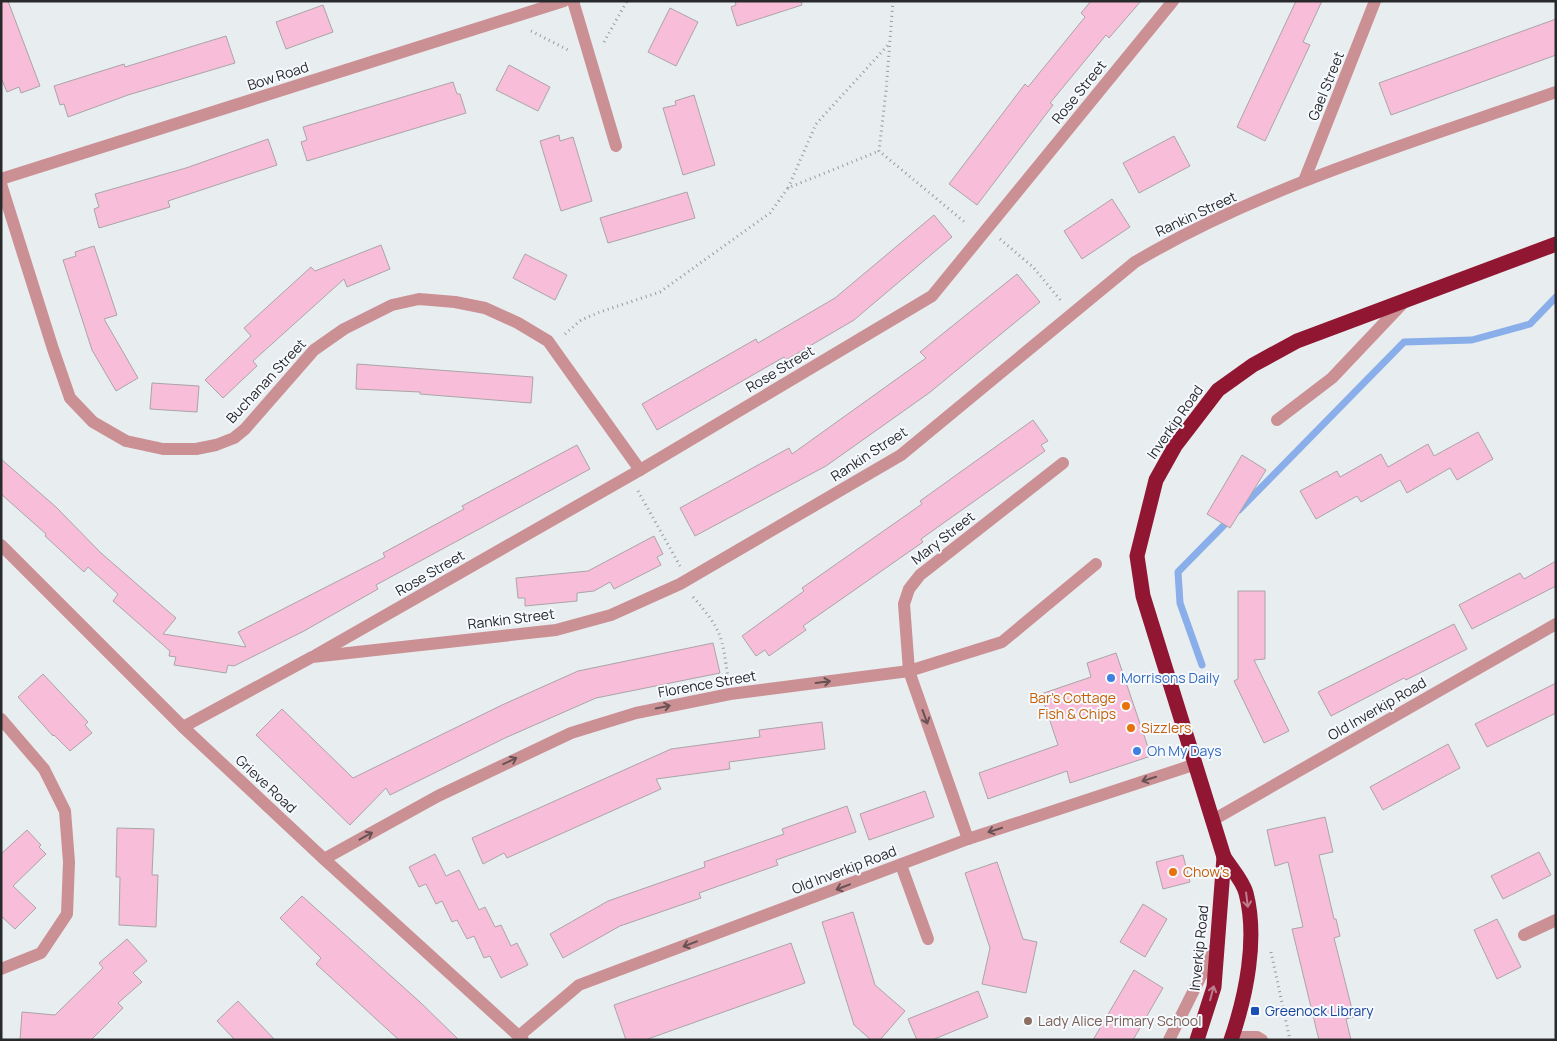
<svg xmlns="http://www.w3.org/2000/svg" width="1557" height="1041" viewBox="0 0 1557 1041" font-family="Manrope,sans-serif">
<style>
.lines{fill:none;stroke-linecap:round;stroke-linejoin:round}
.stream{stroke:#89aee9;stroke-width:7}
.building{fill:#f8bdd8;stroke:#aaa5a7}
.path{stroke:#989b9e;stroke-width:3;stroke-dasharray:1 4;stroke-linecap:butt}
.minor{stroke:#ca9094;stroke-width:12}
.highway{stroke:#911632;stroke-width:15}
.oneway{stroke:#695255}
.oneway2{stroke:#be7d8e}
.shop-dot{fill:#3f7fe0;stroke:#f6fafe;stroke-width:2}
.food-dot{fill:#e8710a;stroke:#f6fafe;stroke-width:2}
.transit-dot{fill:#1a4fb4;stroke:#f6fafe;stroke-width:2}
.education-dot{fill:#8d6e63;stroke:#f6fafe;stroke-width:2}
.labels{text-anchor:middle;stroke-width:4;stroke-linejoin:round;paint-order:stroke}
.street-label{font-size:14px;fill:#28292b;stroke:#f6fafe}
.shop-label{font-size:14px;fill:#366cbe;stroke:#f6fafe;text-anchor:start}
.food-label{font-size:14px;fill:#c56008;stroke:#f6fafe;text-anchor:start}
.transit-label{font-size:14px;fill:#164399;stroke:#f6fafe;text-anchor:start}
.education-label{font-size:14px;fill:#785e54;stroke:#f6fafe;text-anchor:start}
</style>
<rect width="100%" height="100%" fill="#e8edf0"/>
<g class="lines">
<g class="stream">
<polyline points="1239,510 1404,342 1472,340 1530,324 1556,297"/>
<polyline points="1202,665 1180,603 1178,572 1231,518"/>
</g>
</g>
<g class="building">
<polygon points="1,1 8,1 40,86 21,93 19,87 7,92 1,78"/>
<polygon points="735,1 801,1 802,5 737,26 731,7 736,5"/>
<polygon points="1091,1 1141,1 1109,38 1106,35 1050,103 1053,105 977,205 949,184 1025,84 1028,87 1085,17 1081,13"/>
<polygon points="1296,1 1322,1 1303,42 1310,45 1265,141 1237,127"/>
<polygon points="323,5 333,32 286,49 276,22"/>
<polygon points="670,8 698,22 676,66 648,52"/>
<polygon points="1556,19 1556,55 1391,115 1379,83"/>
<polygon points="226,36 235,63 128,95 68,117 64,104 60,105 54,86 124,64 125,67"/>
<polygon points="509,65 550,87 538,111 496,90"/>
<polygon points="453,82 457,94 460,94 466,113 307,161 301,142 307,140 303,127"/>
<polygon points="694,95 715,165 683,175 663,108 676,105 675,101"/>
<polygon points="559,135 560,141 573,137 592,201 561,211 540,141"/>
<polygon points="1174,136 1190,166 1139,193 1123,163"/>
<polygon points="268,139 277,165 168,201 170,207 99,228 94,209 99,207 95,194 186,168"/>
<polygon points="687,192 695,218 608,243 600,218"/>
<polygon points="1112,199 1130,227 1082,259 1064,231"/>
<polygon points="934,215 952,237 854,320 786,360 784,357 657,430 642,404 756,339 758,343 835,298"/>
<polygon points="381,245 390,269 347,287 344,279 253,361 257,366 223,398 205,380 251,336 244,328 311,267 315,271"/>
<polygon points="94,246 117,315 104,319 138,378 116,391 92,350 63,260 76,256 75,252"/>
<polygon points="525,254 567,275 555,300 513,278"/>
<polygon points="1017,274 1040,302 929,393 826,466 695,536 680,508 789,448 792,454 926,358 920,352"/>
<polygon points="357,364 533,377 531,403 420,394 420,392 356,389"/>
<polygon points="152,383 199,386 197,412 150,409"/>
<polygon points="1033,420 1048,441 1041,445 1045,451 921,539 923,542 803,626 806,630 769,656 765,650 756,656 742,636 804,591 802,588 922,504 920,501"/>
<polygon points="1478,432 1493,459 1457,480 1450,468 1407,493 1400,480 1361,502 1357,496 1316,519 1300,491 1337,471 1340,477 1381,454 1388,467 1428,444 1434,456"/>
<polygon points="577,445 590,469 376,585 378,589 304,631 234,666 228,665 226,673 174,665 176,657 169,656 170,651 113,601 118,594 88,567 84,572 45,536 46,534 1,494 1,459 56,507 101,553 176,618 163,634 246,647 238,632 385,557 383,553 464,509 462,506"/>
<polygon points="1242,455 1266,470 1230,528 1207,514"/>
<polygon points="654,536 663,554 657,557 661,565 614,589 610,582 594,591 577,593 577,601 525,606 525,598 518,598 516,578 588,571"/>
<polygon points="1556,561 1556,586 1472,629 1459,605 1520,573 1524,579"/>
<polygon points="1238,591 1265,591 1265,659 1254,660 1289,731 1264,743 1234,681 1238,679"/>
<polygon points="1454,624 1467,649 1406,680 1404,678 1331,716 1318,692"/>
<polygon points="713,643 720,673 596,698 505,738 390,795 386,788 350,825 256,735 282,709 353,778 502,705 578,671"/>
<polygon points="1116,653 1151,756 1070,783 1067,771 988,799 979,773 1058,745 1041,694 1091,677 1087,663"/>
<polygon points="43,674 88,722 85,725 92,733 70,751 54,735 53,736 18,697"/>
<polygon points="1556,683 1556,713 1487,747 1475,724"/>
<polygon points="822,722 825,749 729,762 730,769 656,779 661,789 507,858 504,853 483,864 472,838 671,749 760,737 759,730"/>
<polygon points="1448,744 1460,768 1383,810 1370,787"/>
<polygon points="925,791 934,817 869,840 860,814"/>
<polygon points="847,806 856,832 776,860 778,865 699,893 701,898 620,926 563,958 550,934 608,901 705,867 704,862 784,834 782,829"/>
<polygon points="1325,817 1333,852 1319,855 1334,919 1336,919 1340,936 1334,938 1354,1017 1346,1019 1351,1040 1319,1040 1292,929 1303,927 1288,862 1275,866 1267,830"/>
<polygon points="117,828 154,829 152,875 158,875 156,927 119,925 120,877 116,877"/>
<polygon points="27,830 41,845 39,847 46,854 13,886 36,908 15,929 1,916 1,854"/>
<polygon points="1539,852 1551,875 1503,899 1491,876"/>
<polygon points="435,854 446,876 459,870 479,910 485,907 495,927 501,925 511,946 517,943 528,965 501,978 490,956 484,958 474,936 467,939 457,920 452,922 442,901 436,904 426,884 419,887 409,867"/>
<polygon points="1183,855 1190,882 1163,889 1156,862"/>
<polygon points="997,862 1023,939 1037,942 1026,993 982,984 990,948 965,873"/>
<polygon points="302,896 421,1003 459,1040 399,1040 316,964 321,958 280,918"/>
<polygon points="1143,904 1167,919 1145,957 1120,942"/>
<polygon points="853,912 875,985 905,1011 880,1040 871,1040 854,1025 822,922"/>
<polygon points="1497,919 1521,967 1497,979 1474,930"/>
<polygon points="127,939 147,961 133,973 142,982 118,1003 123,1008 91,1040 20,1040 22,1012 55,1015 103,968 99,963"/>
<polygon points="791,943 805,983 645,1040 626,1040 614,1005"/>
<polygon points="1134,970 1163,988 1133,1040 1093,1040"/>
<polygon points="978,991 988,1017 932,1040 917,1040 908,1019"/>
<polygon points="238,1001 275,1040 235,1040 217,1021"/>
</g>
<g class="lines">
<g class="path">
<polyline points="893,1 886,91 879,151 967,224"/>
<polyline points="531,31 570,51"/>
<polyline points="604,42 627,1"/>
<polyline points="788,188 816,124 889,44"/>
<polyline points="1000,239 1033,267 1062,302"/>
<polyline points="565,334 581,320 600,312 660,292 770,213 788,188 879,151"/>
<polyline points="638,491 680,566"/>
<path d="M693,597C722,630 722,636 728,678"/>
<polyline points="1271,952 1290,1040"/>
</g>
<g class="minor">
<polyline points="573,1 616,146"/>
<polyline points="1,179 564,1"/>
<polyline points="1304,181 1375,1"/>
<polyline points="1,184 53,349 70,398 93,422 126,441 163,449 196,449 216,445 234,438 245,429 314,350 344,329 392,305 419,299 455,302 485,308 518,323 548,341 640,470"/>
<polyline points="1277,420 1332,378 1404,302"/>
<polyline points="1,545 183,727 324,859 523,1040"/>
<polyline points="316,655 640,470 932,296 1173,1"/>
<polyline points="1,719 44,769 65,811 69,862 67,914 41,953 1,969"/>
<path d="M183,727L312,657L556,630L611,615L680,584L901,455L1135,262C1266,185 1414,142 1556,92"/>
<polyline points="1213,820 1556,624"/>
<polyline points="968,839 909,671 904,604 909,589 920,575 1063,463"/>
<polyline points="324,859 438,796 571,733 636,713 730,694 909,671 1002,642 1096,564"/>
<polyline points="901,865 928,939"/>
<polyline points="1524,935 1556,920"/>
<polyline points="519,1036 579,985 968,839 1196,764"/>
<polyline points="1232,1037 1257,1037 1262,1040"/>
<polyline points="1169,1040 1216,946"/>
</g>
<g class="highway">
<polyline points="1197,1040 1214,987 1224,857"/>
<path d="M1231,1040C1246,996 1258,939 1246,893C1243,881 1231,868 1224,857L1143,596L1137,556L1156,480L1175,446L1218,390L1253,365L1297,341L1556,244"/>
</g>
</g>
<defs><path id="oneway-shaft" d="M-6 0H5M1.5-3L5.5 0L1.5 3" fill="none" stroke-width="1.6" stroke-linecap="round" stroke-linejoin="round" transform="scale(1.25)"/></defs>
<g class="oneway">
<use href="#oneway-shaft" transform="translate(823 682) rotate(-7)"/>
<use href="#oneway-shaft" transform="translate(663 707) rotate(-12)"/>
<use href="#oneway-shaft" transform="translate(925 717) rotate(70)"/>
<use href="#oneway-shaft" transform="translate(510 761) rotate(-25)"/>
<use href="#oneway-shaft" transform="translate(1149 779) rotate(162)"/>
<use href="#oneway-shaft" transform="translate(995 830) rotate(162)"/>
<use href="#oneway-shaft" transform="translate(366 836) rotate(-29)"/>
<use href="#oneway-shaft" transform="translate(843 887) rotate(159)"/>
<use href="#oneway-shaft" transform="translate(690 944) rotate(159)"/>
</g>
<g class="oneway2">
<use href="#oneway-shaft" transform="translate(1247 900) rotate(83)"/>
<use href="#oneway-shaft" transform="translate(1212 993) rotate(-75)"/>
</g>
<g class="shop-dot">
<circle cx="1111" cy="678" r="5"/>
<circle cx="1137" cy="751" r="5"/>
</g>
<g class="food-dot">
<circle cx="1126" cy="706" r="5"/>
<circle cx="1131" cy="728" r="5"/>
<circle cx="1173" cy="872" r="5"/>
</g>
<rect class="transit-dot" x="1250" y="1006" width="10" height="10" rx="2.5"/>
<circle class="education-dot" cx="1028" cy="1021" r="5"/>
<g class="labels">
<g class="street-label">
<text transform="translate(278 76) rotate(-18)" y="5">Bow Road</text>
<text transform="translate(1326 86) rotate(-68)" y="5">Gael Street</text>
<text transform="translate(1079 92) rotate(-51)" y="5">Rose Street</text>
<text transform="translate(1196 214) rotate(-25)" y="5">Rankin Street</text>
<text transform="translate(780 369) rotate(-31)" y="5">Rose Street</text>
<text transform="translate(266 381) rotate(-47)" y="5">Buchanan Street</text>
<text transform="translate(1175 422) rotate(-55)" y="5">Inverkip Road</text>
<text transform="translate(869 454) rotate(-33)" y="5">Rankin Street</text>
<text transform="translate(943 538) rotate(-38)" y="5">Mary Street</text>
<text transform="translate(430 573) rotate(-30)" y="5">Rose Street</text>
<text transform="translate(511 619) rotate(-7)" y="5">Rankin Street</text>
<text transform="translate(707 684) rotate(-10)" y="5">Florence Street</text>
<text transform="translate(1377 709) rotate(-30)" y="5">Old Inverkip Road</text>
<text transform="translate(266 784) rotate(43)" y="5">Grieve Road</text>
<text transform="translate(844 870) rotate(-21)" y="5">Old Inverkip Road</text>
<text transform="translate(1199 948) rotate(-84)" y="5">Inverkip Road</text>
</g>
<g class="shop-label">
<text x="1121" y="683">Morrisons Daily</text>
<text x="1147" y="756">Oh My Days</text>
</g>
<g class="food-label">
<text x="1116" y="703" text-anchor="end">Bar's Cottage<tspan x="1116" dy="16">Fish &amp; Chips</tspan></text>
<text x="1141" y="733">Sizzlers</text>
<text x="1183" y="877">Chow's</text>
</g>
<g class="transit-label">
<text x="1265" y="1016">Greenock Library</text>
</g>
<g class="education-label">
<text x="1038" y="1026">Lady Alice Primary School</text>
</g>
</g>
<rect width="1557" height="1041" fill="none" stroke="#28292b" stroke-width="5"/>
</svg>
